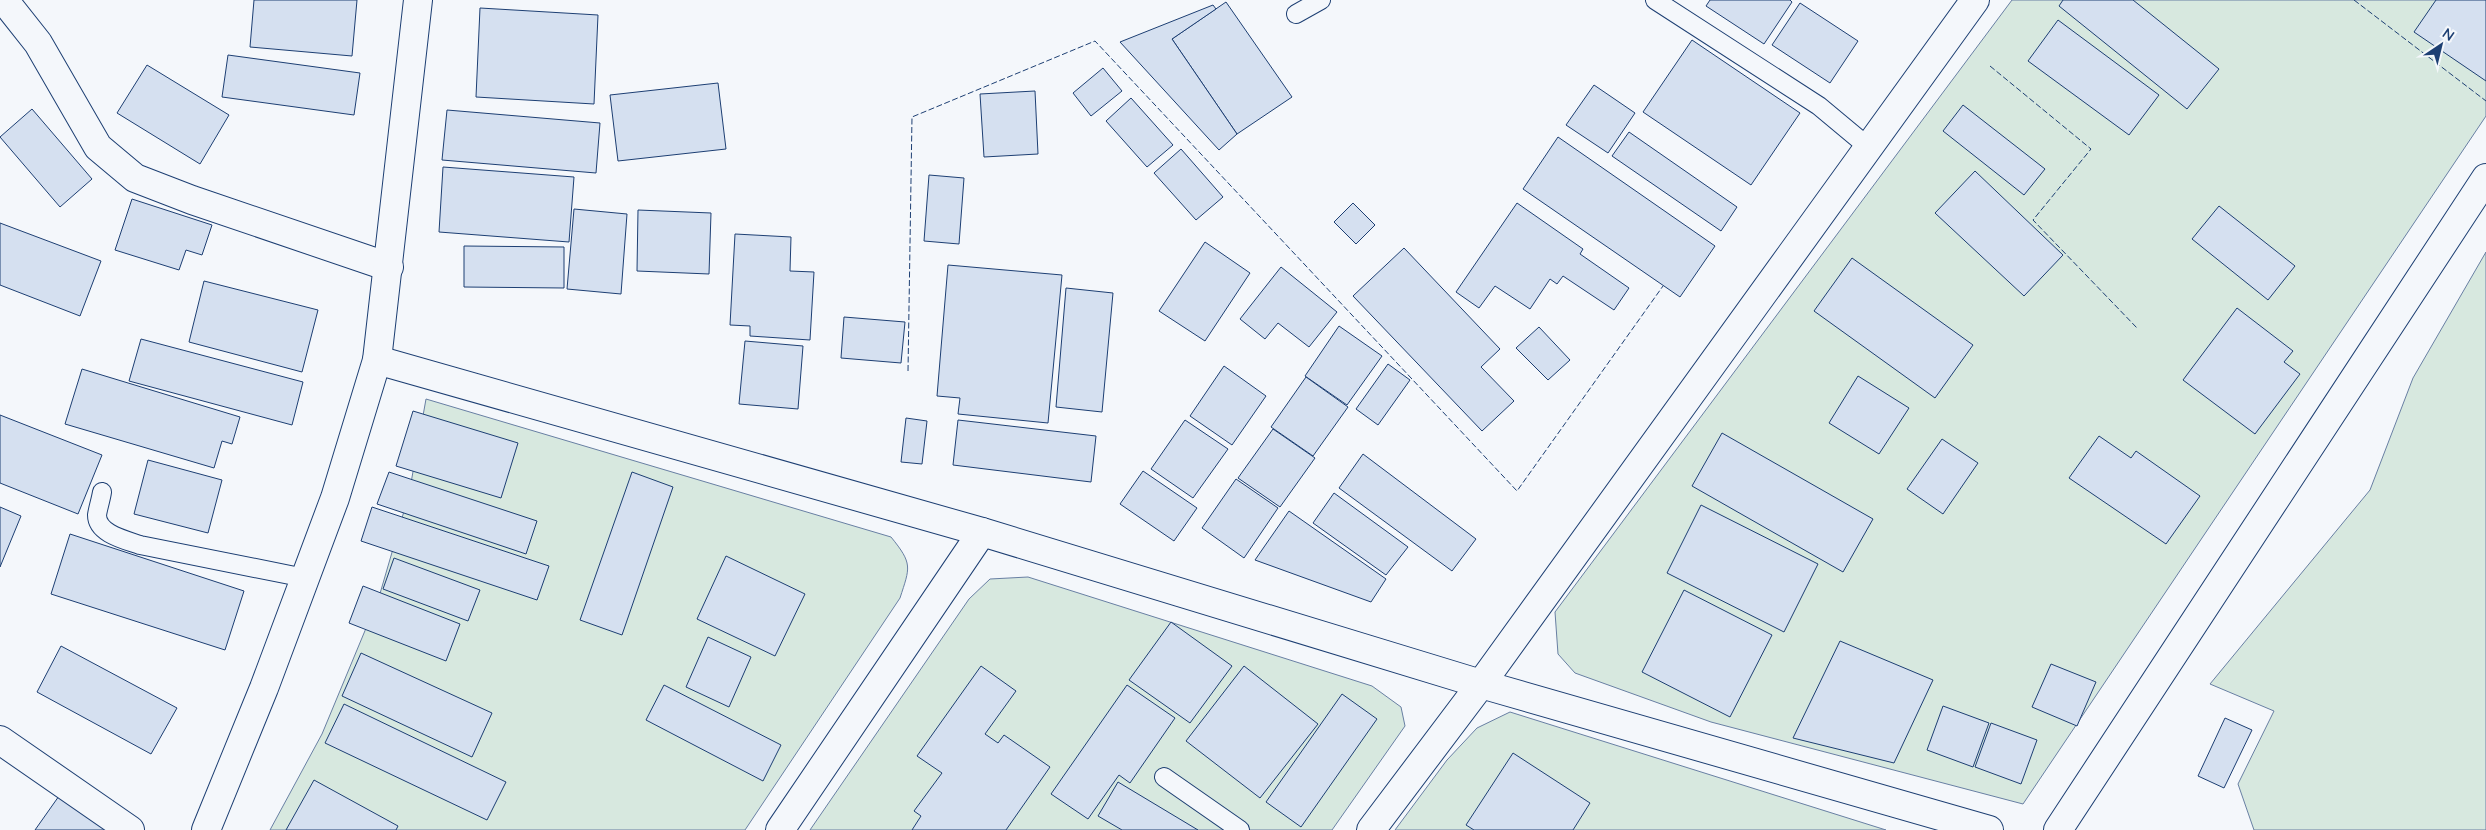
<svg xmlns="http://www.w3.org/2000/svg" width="2486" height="830" viewBox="0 0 2486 830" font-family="Mulish,sans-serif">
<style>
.green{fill:#d7e8df;stroke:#687fa3}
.building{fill:#d5e0f0;stroke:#1d3f73}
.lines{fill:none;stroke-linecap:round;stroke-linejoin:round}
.lane-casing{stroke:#1d3f73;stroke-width:20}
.street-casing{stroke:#1d3f73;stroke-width:30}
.lane{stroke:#f4f7fb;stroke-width:18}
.street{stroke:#f4f7fb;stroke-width:28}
.fence{stroke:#1d3f73;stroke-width:1;stroke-dasharray:6 2.5;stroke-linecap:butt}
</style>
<rect width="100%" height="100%" fill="#f4f7fb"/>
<g class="green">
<polygon points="2012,0 2486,0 2486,116 2023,804 1711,722 1575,673 1558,654 1555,612"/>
<polygon points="2486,252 2486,830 2254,830 2238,784 2274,711 2210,684 2370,490 2413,378"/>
<path d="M426,399L891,537C913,564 910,567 900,598L745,830H270L322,734L379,597L409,494Z"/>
<polygon points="1028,577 1372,686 1401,707 1405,726 1332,830 810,830 969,599 990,579"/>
<polygon points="1510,712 1886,830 1395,830 1447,760 1477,728"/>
</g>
<g class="building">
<polygon points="254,0 357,0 352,56 250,47"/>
<polygon points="1710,0 1790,0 1792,2 1764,44 1706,6"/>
<polygon points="2063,0 2133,0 2219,69 2187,109 2059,6"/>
<polygon points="2436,0 2486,0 2486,81 2414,32"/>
<polygon points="1226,2 1292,97 1237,134 1172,39"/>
<polygon points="1800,3 1858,41 1830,83 1772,45"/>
<polygon points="1213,5 1216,9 1172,39 1237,134 1219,150 1120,42"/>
<polygon points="480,8 598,15 594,104 476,97"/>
<polygon points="2058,20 2159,95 2129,135 2028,61"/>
<polygon points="1692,40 1800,113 1751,185 1643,112"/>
<polygon points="228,55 360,73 354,115 222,97"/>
<polygon points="147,65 229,115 200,164 117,113"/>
<polygon points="1103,68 1122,91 1091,116 1073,93"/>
<polygon points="718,83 726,149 618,161 610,95"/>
<polygon points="1594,85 1635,113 1608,153 1566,125"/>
<polygon points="1035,91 1038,154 984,157 980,94"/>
<polygon points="1131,98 1173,145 1147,167 1106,121"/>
<polygon points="1963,105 2045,169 2024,195 1943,131"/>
<polygon points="32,109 92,179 60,207 0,137"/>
<polygon points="447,110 600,123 596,173 442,160"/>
<polygon points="1629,132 1737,207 1721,231 1612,156"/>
<polygon points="1558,137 1715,246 1680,297 1523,189"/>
<polygon points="1181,149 1223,197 1196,220 1154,173"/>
<polygon points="443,167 574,177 569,242 439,232"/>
<polygon points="1975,171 2063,255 2024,296 1935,213"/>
<polygon points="929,175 964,178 959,244 924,241"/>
<polygon points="132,199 212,225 202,255 186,250 179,270 115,250"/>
<polygon points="1353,203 1375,225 1356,244 1334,222"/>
<polygon points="1517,203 1583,249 1580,254 1629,288 1614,310 1563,276 1557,284 1550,279 1530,309 1495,286 1479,308 1456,292"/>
<polygon points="2219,206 2295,266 2268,300 2192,239"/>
<polygon points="574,209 627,214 621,294 567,289"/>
<polygon points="638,210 711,213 709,274 637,271"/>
<polygon points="0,223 101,261 80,316 0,285"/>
<polygon points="735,234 791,237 790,271 814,272 810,340 750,336 750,326 730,325"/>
<polygon points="1205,242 1250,273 1205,341 1159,311"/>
<polygon points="464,246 564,247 564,288 464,287"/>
<polygon points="1404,248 1500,349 1481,367 1514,401 1482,431 1353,296"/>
<polygon points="1852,258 1973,345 1935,398 1814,311"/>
<polygon points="948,265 1062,275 1048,423 958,414 960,398 937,396"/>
<polygon points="1281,267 1337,312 1309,347 1278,323 1265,339 1240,319"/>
<polygon points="204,281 318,310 302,372 189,342"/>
<polygon points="1066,288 1113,293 1102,412 1056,407"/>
<polygon points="2237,308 2293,351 2284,362 2300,374 2255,434 2183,380"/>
<polygon points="844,317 905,322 901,363 841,358"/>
<polygon points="1339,326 1382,356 1347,405 1305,376"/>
<polygon points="1539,327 1570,360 1548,380 1516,348"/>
<polygon points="141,339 303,382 292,425 129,381"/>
<polygon points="745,341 803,346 798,409 739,404"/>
<polygon points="1388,364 1410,380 1378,425 1356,409"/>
<polygon points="1224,366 1266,396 1232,445 1190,416"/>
<polygon points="82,369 240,417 232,444 222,441 214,468 65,424"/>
<polygon points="1858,376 1909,408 1879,454 1829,423"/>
<polygon points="1306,377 1348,407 1313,456 1271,427"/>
<polygon points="413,411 518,443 501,498 396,466"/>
<polygon points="0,415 102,455 78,514 0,483"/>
<polygon points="906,418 927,421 922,464 901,462"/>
<polygon points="958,420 1096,436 1091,482 953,465"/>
<polygon points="1185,420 1228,449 1193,498 1151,469"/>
<polygon points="1273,429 1315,458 1280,507 1238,478"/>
<polygon points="1722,433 1873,519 1843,572 1692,486"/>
<polygon points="2099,436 2131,458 2136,451 2200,496 2166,544 2069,478"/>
<polygon points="1942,439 1978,463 1943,514 1907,489"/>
<polygon points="1363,454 1476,539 1452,571 1339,488"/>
<polygon points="148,460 222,480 208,533 134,514"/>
<polygon points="1143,471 1197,508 1174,541 1120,504"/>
<polygon points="389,472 537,521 526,554 377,504"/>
<polygon points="632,472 673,487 622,635 580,620"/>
<polygon points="1236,479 1278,508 1244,558 1202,528"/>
<polygon points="1334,493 1408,547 1386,575 1313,523"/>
<polygon points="1701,505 1818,564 1784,632 1667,573"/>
<polygon points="0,507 21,516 0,567"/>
<polygon points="372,507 549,566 537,600 361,541"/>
<polygon points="1289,511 1386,579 1371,602 1255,560"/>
<polygon points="70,534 244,591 225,650 51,594"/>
<polygon points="726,556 805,594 775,656 697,619"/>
<polygon points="394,558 480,590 468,621 383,589"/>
<polygon points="363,586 460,624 446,661 349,623"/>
<polygon points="1684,590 1772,635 1730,717 1642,672"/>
<polygon points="1171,622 1232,666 1190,723 1129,680"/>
<polygon points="708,637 751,657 729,707 686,687"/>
<polygon points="1840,641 1933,680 1894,763 1793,738"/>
<polygon points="61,646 177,708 151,754 37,692"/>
<polygon points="361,653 492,713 472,757 342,696"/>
<polygon points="2051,664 2096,682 2077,726 2032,707"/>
<polygon points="981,666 1016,691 985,734 998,743 1004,735 1050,767 1006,830 912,830 921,816 914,811 942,773 917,756"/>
<polygon points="1244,666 1318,724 1260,798 1186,741"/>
<polygon points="664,685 781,745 763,781 646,720"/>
<polygon points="1127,685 1175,718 1130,783 1119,775 1088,819 1051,794"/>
<polygon points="1342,694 1377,719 1301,827 1266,802"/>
<polygon points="344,704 506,782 487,820 325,743"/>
<polygon points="1943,706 1989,723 1973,767 1927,750"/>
<polygon points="2225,718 2252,730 2224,788 2198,776"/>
<polygon points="1991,723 2037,740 2021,784 1975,767"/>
<polygon points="1513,753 1590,803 1573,830 1474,830 1466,825"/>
<polygon points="314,780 398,826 396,830 286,830"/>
<polygon points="1118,782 1198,830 1122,830 1098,816"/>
<polygon points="59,796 109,830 35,830"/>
</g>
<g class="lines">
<defs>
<g id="lane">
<polyline points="1655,0 1819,106 1867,146"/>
<polyline points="1296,14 1321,0"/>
<path d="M102,492C101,499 98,508 97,515C97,534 126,540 140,545L305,578"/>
<polyline points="1164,777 1240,830"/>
</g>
<g id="street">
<polyline points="4,0 38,43 98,147 135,178 192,200 389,267"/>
<polyline points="377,360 982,532 1481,684 1989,830"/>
<polyline points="0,740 130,830"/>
<polyline points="206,830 264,688 335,498 377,360 418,0"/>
<polyline points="780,830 982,532"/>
<polyline points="1371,830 1481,684 1975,0"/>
<polyline points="2058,830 2486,178"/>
</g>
</defs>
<use href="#lane" class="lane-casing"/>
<use href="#street" class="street-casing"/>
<use href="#lane" class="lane"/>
<use href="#street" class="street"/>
<g class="fence">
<polyline points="2354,0 2486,101"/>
<polyline points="1990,66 2091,149 2033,220 2137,328"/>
<polyline points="908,371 912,117 1095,41 1517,491 1663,286"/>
</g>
</g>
<g transform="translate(2441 45) rotate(35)" stroke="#f4f7fb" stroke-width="4" paint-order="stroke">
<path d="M0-4L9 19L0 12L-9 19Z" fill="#1d3f73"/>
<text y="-8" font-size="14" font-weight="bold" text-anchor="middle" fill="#1d3f73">N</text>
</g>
</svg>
